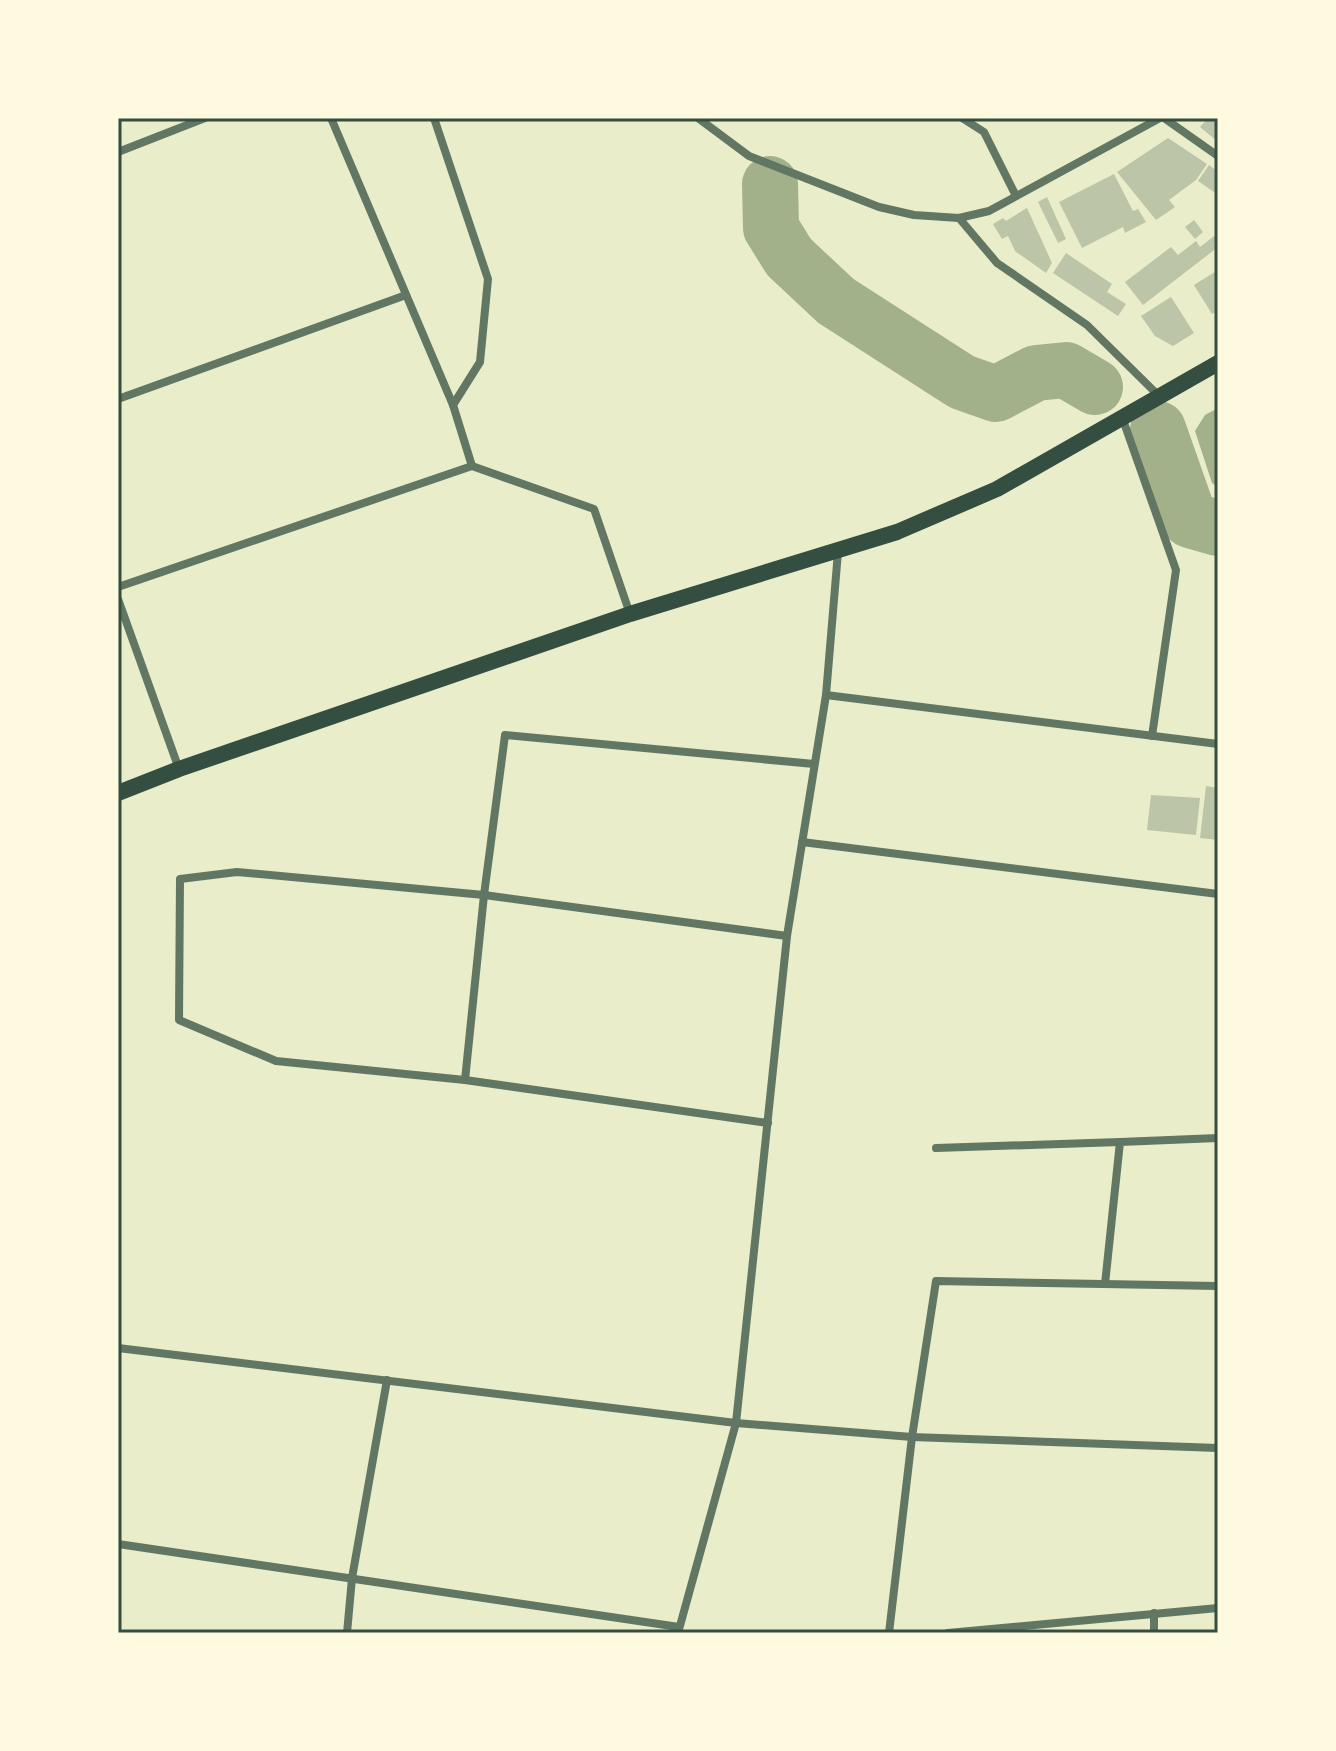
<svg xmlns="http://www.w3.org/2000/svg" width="1336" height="1751" viewBox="0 0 1336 1751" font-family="'Roboto Condensed',sans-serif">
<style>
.water{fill:#a3b18a}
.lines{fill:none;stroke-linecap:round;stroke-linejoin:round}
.river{stroke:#a3b18a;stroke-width:56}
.building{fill:#bcc5a7}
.minor{stroke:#617663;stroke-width:8}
.secondary{stroke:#344e41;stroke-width:16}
.neatline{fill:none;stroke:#344e41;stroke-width:3}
</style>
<rect width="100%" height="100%" fill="#e9edc9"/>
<polygon class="water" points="1218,408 1218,487 1212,483 1195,431 1205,415"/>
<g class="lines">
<g class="river">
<polyline points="770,184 771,228 789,257 836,301 962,382 996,394 1036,373 1066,370 1095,387"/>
<polyline points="1158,429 1190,520 1218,528"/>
</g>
</g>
<g class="building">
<polygon points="1208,118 1218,118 1218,142 1200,127"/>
<polygon points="1168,138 1207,164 1196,180 1169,200 1175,207 1156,220 1117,172"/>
<polygon points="1209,165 1218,172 1218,186 1214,192 1198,181"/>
<polygon points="1114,174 1133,211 1138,209 1146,222 1125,233 1123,227 1082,248 1059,202"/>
<polygon points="1047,197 1066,239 1058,243 1038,202"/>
<polygon points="1027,208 1052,263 1046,273 1015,251 1008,236 1002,239 993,224 1003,218 1006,221"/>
<polygon points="1194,220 1203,232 1195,239 1185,227"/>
<polygon points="1218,233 1218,247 1143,305 1125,282 1171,247 1178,255 1196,241 1200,247"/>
<polygon points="1066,253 1112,284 1107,292 1126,304 1118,316 1053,273"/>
<polygon points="1218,270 1218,311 1212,314 1194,285"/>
<polygon points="1171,297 1194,333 1173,346 1155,336 1141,316"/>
<polygon points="1206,786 1218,788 1218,840 1200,838"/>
<polygon points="1151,795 1200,798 1196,835 1147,830"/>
</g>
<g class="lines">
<g class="minor">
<polyline points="331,118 453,405 472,466 594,509 630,614"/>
<polyline points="434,118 488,279 480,362 453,405"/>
<polyline points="698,118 749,156 879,207 914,215 959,218 989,211 1160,118"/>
<polyline points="962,118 984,132 1016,196"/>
<polyline points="1164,118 1218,156"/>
<polyline points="118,152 205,118"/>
<polyline points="959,218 997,263 1087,325 1159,396"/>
<polyline points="118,399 406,295"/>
<polyline points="1122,417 1176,570 1152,736"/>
<polyline points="118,587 472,466"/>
<polyline points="118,599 179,769"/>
<polyline points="826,695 1218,744"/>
<polyline points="802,842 1218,894"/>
<polyline points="465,1080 484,895 505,735 814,764"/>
<polyline points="768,1123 465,1080 276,1061 179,1020 180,879 237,872 484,895 787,936"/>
<polyline points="936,1148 1120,1142"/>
<polyline points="1105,1284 1120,1142 1218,1138"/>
<polyline points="118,1348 736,1423 912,1437 1218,1448"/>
<polyline points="118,1544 679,1627"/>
<polyline points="347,1633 352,1578 387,1380"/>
<polyline points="678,1633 736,1423 787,936 826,695 838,552"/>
<polyline points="889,1633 912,1437 936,1281 1218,1286"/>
<polyline points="948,1633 1218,1608"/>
<polyline points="1154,1633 1154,1613"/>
</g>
<polyline class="secondary" points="118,793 179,769 630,614 897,532 997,489 1218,363"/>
</g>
<rect width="1336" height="1751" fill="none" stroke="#fefae0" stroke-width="240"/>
<rect x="120" y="120" width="1096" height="1511" class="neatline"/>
</svg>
